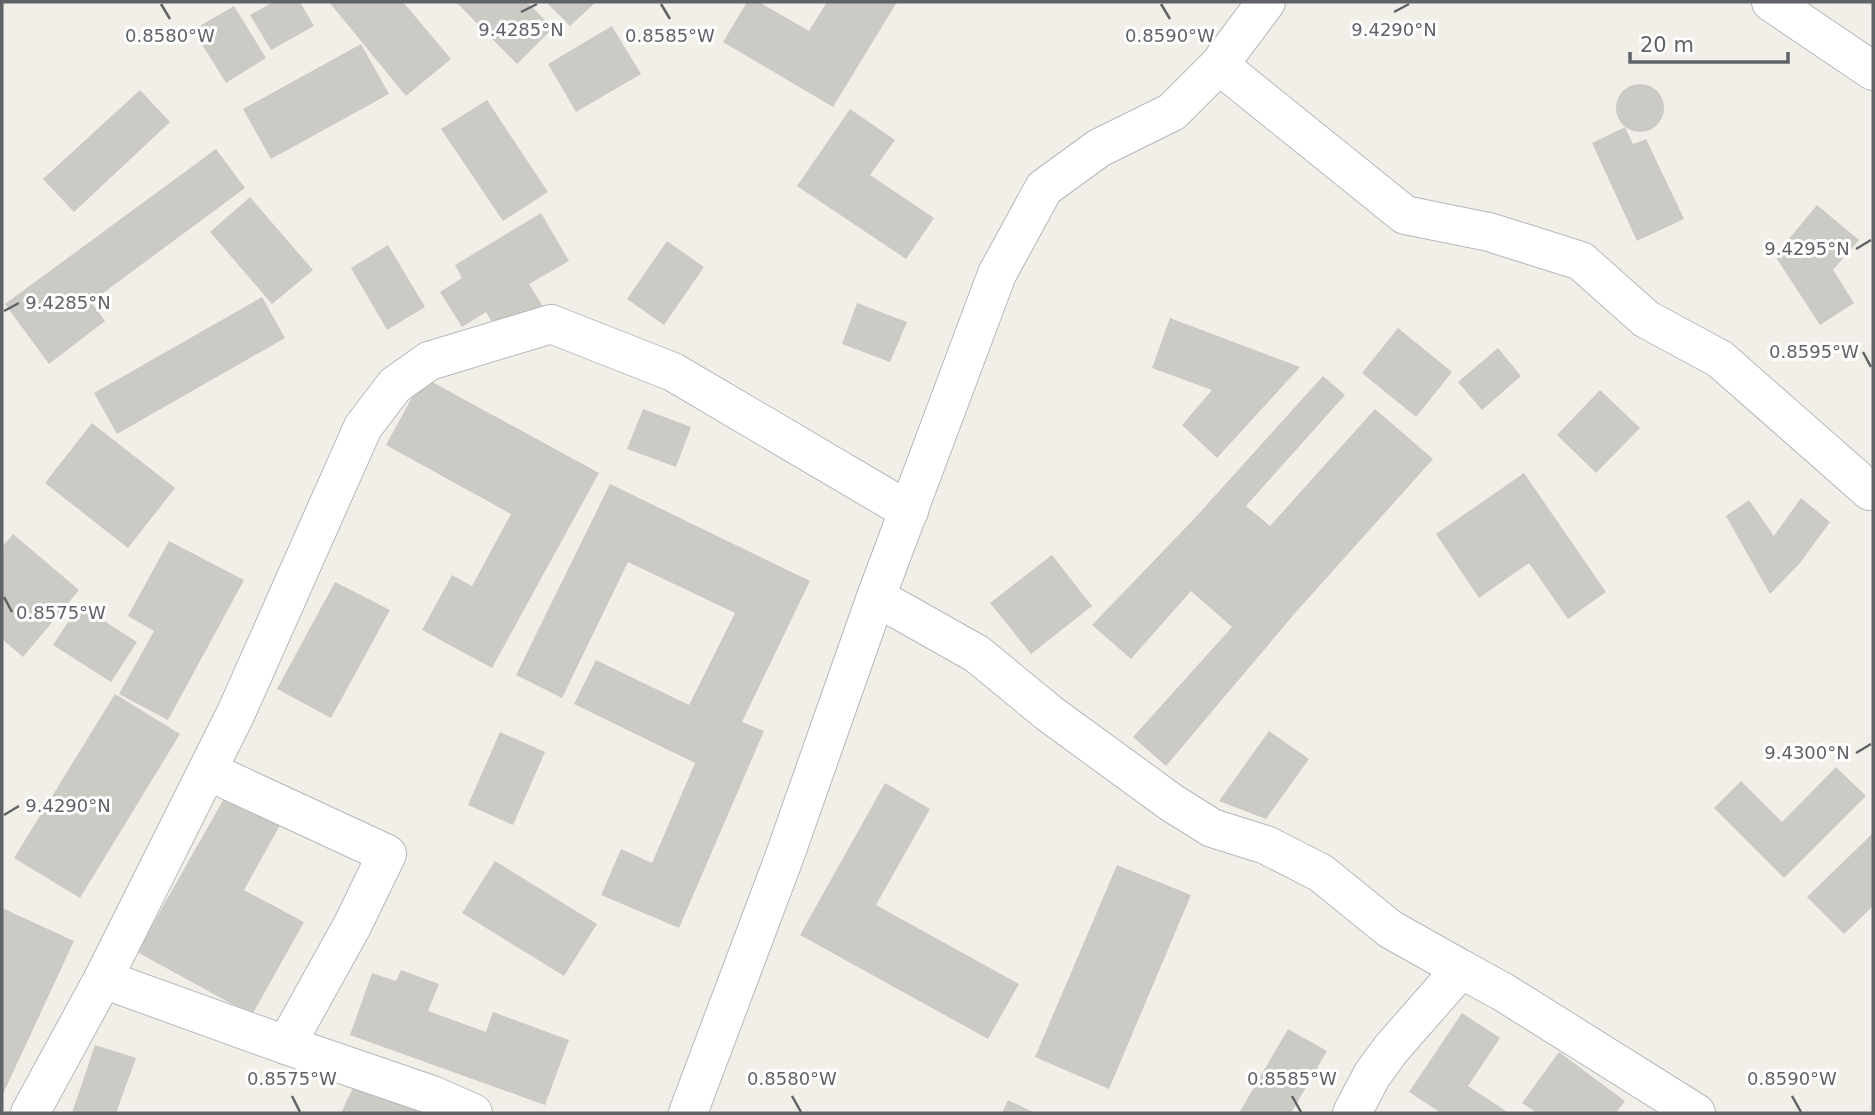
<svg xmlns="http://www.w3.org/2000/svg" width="1875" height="1115" viewBox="0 0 1875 1115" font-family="'DejaVu Sans',sans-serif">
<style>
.building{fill:#cccac5}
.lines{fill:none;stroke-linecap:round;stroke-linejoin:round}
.street-casing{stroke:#b5b8bc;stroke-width:40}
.secondary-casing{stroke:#b6babf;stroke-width:40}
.street{stroke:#fff;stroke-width:38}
.secondary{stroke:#fff;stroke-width:38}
.ticks{fill:none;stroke:#5f6368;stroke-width:2.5}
.ticks-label{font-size:18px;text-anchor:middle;fill:#5f6368;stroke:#fff;stroke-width:6;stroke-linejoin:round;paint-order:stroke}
</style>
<rect width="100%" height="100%" fill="#f1efe8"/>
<g class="building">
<polygon points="273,2 300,2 314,26 271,50 250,15"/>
<polygon points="329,2 403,2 451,59 406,96"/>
<polygon points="456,2 527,2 553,28 517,64"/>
<polygon points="546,2 596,2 570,26"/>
<polygon points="747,2 759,2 809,31 827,2 897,2 833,107 723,42"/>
<polygon points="234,6 266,58 226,83 193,30"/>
<polygon points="612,26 641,74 576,112 548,64"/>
<polygon points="361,44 389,94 271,159 243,109"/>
<circle cx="1640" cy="108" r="24"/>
<polygon points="140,90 170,122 74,212 43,179"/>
<polygon points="487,100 548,192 503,221 441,129"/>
<polygon points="850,109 895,140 870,175 934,218 906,259 797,186"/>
<polygon points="1625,127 1633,144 1646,139 1684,219 1637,241 1592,143"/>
<polygon points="216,149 245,188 91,302 105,321 49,364 5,304"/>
<polygon points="250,197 313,270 272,304 210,232"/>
<polygon points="1817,205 1859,240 1833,270 1854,303 1820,325 1775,256"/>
<polygon points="541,213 569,261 529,284 544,308 500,335 486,312 462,327 440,292 462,278 455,265"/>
<polygon points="667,241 704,267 664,325 627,299"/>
<polygon points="388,245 425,307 387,330 351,268"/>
<polygon points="262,297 285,338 117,434 94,393"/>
<polygon points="857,303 907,322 890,362 842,344"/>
<polygon points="1170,318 1300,367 1217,458 1182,425 1212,390 1152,368"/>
<polygon points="1398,328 1452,372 1416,417 1362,373"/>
<polygon points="1498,348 1521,376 1482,410 1458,382"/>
<polygon points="1323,376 1345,395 1246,506 1270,526 1375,409 1433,459 1296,612 1166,766 1133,737 1232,627 1191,591 1131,659 1092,625 1193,520"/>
<polygon points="423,377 599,473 492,668 422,630 452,575 472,586 511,514 386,445"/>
<polygon points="1600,390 1640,428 1596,473 1557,435"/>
<polygon points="643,409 691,427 676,467 627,449"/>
<polygon points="92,423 175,488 128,548 45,483"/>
<polygon points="1524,473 1606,592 1568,619 1529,563 1479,598 1436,534"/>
<polygon points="610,484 810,581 742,722 764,731 679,928 601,895 621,849 652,863 695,763 574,704 596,660 689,705 735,613 628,562 562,698 516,675"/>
<polygon points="1801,498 1830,522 1800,563 1770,594 1726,516 1749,500 1774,536"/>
<polygon points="13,534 79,590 23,657 2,639 2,547"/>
<polygon points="169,541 244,580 168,720 119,694 154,631 128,616"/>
<polygon points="1052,555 1092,606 1031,654 990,603"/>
<polygon points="335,582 390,610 331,718 277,689"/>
<polygon points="79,605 137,642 111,682 53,645"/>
<polygon points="115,694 180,734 80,898 14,858"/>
<polygon points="1269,731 1309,759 1266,819 1219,801"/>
<polygon points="500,732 545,752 513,825 468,805"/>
<polygon points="1836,767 1866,796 1784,878 1714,808 1741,781 1782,822"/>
<polygon points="885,783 930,809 876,905 1019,984 988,1039 800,935"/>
<polygon points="226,795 280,825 244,890 304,922 252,1015 137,952"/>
<polygon points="1873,833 1873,906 1844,934 1807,897"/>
<polygon points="495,861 597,924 564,976 462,913"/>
<polygon points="1117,865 1191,895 1109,1089 1035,1057"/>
<polygon points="2,908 74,941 2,1096"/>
<polygon points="401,970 439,984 428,1011 486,1032 493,1012 569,1040 545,1105 350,1035 372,973 396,981"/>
<polygon points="1462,1013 1500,1038 1468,1086 1509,1113 1441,1113 1409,1092"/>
<polygon points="1288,1029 1327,1051 1291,1113 1239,1113"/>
<polygon points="95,1045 136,1058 116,1113 72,1113"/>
<polygon points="1559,1052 1625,1101 1616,1113 1537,1113 1522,1103"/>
<polygon points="358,1077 439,1113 341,1113"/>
<polygon points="1008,1100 1035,1113 1002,1113"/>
</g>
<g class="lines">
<defs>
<g id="street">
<polyline points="1219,65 1405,215 1489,232 1581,261 1646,319 1720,359 1870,491"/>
<polyline points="876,597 977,654 1050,714 1172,803 1212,828 1266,845 1321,873 1390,929 1461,969"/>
<polyline points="103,979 286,1045 352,926 387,854 208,771"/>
<polyline points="286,1045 432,1095 473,1113"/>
<polyline points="30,1113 103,979 236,713 363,427 395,385 429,361 551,324 673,372 909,511"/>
<polyline points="688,1113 784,858 876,597 997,274 1044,188 1099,148 1172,112 1219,65 1266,2"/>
<polyline points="1352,1113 1372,1075 1391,1049 1461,969 1503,992 1696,1113"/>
</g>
<polyline id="secondary" points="1771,2 1873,71"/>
</defs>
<use href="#street" class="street-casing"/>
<use href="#secondary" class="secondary-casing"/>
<use href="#street" class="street"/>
<use href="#secondary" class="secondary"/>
</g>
<path class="ticks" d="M161,4L170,19M661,4L670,19M1161,4L1170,19M521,12L537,4M1394,12L1409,4M1856,249L1871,240M4,311L19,303M1863,352L1871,367M4,597L12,612M1856,753L1871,744M4,815L19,806M292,1096L300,1112M792,1096L801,1112M1292,1096L1301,1112M1792,1096L1801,1112"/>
<g class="ticks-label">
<text x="521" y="36">9.4285°N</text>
<text x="1394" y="36">9.4290°N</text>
<text x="170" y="42">0.8580°W</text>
<text x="670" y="42">0.8585°W</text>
<text x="1170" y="42">0.8590°W</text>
<text x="1807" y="255">9.4295°N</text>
<text x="68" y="309">9.4285°N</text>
<text x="1814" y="358">0.8595°W</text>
<text x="61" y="619">0.8575°W</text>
<text x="1807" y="759">9.4300°N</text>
<text x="68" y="812">9.4290°N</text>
<text x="292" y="1085">0.8575°W</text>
<text x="792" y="1085">0.8580°W</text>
<text x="1292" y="1085">0.8585°W</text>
<text x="1792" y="1085">0.8590°W</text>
</g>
<rect width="1875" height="1115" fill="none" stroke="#5f6368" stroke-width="7"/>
<path d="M1630 52v10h158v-10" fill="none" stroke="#5f6368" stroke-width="3.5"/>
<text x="1640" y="52" font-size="21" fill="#5f6368" stroke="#ffffff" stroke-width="5" paint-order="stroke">20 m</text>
</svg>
